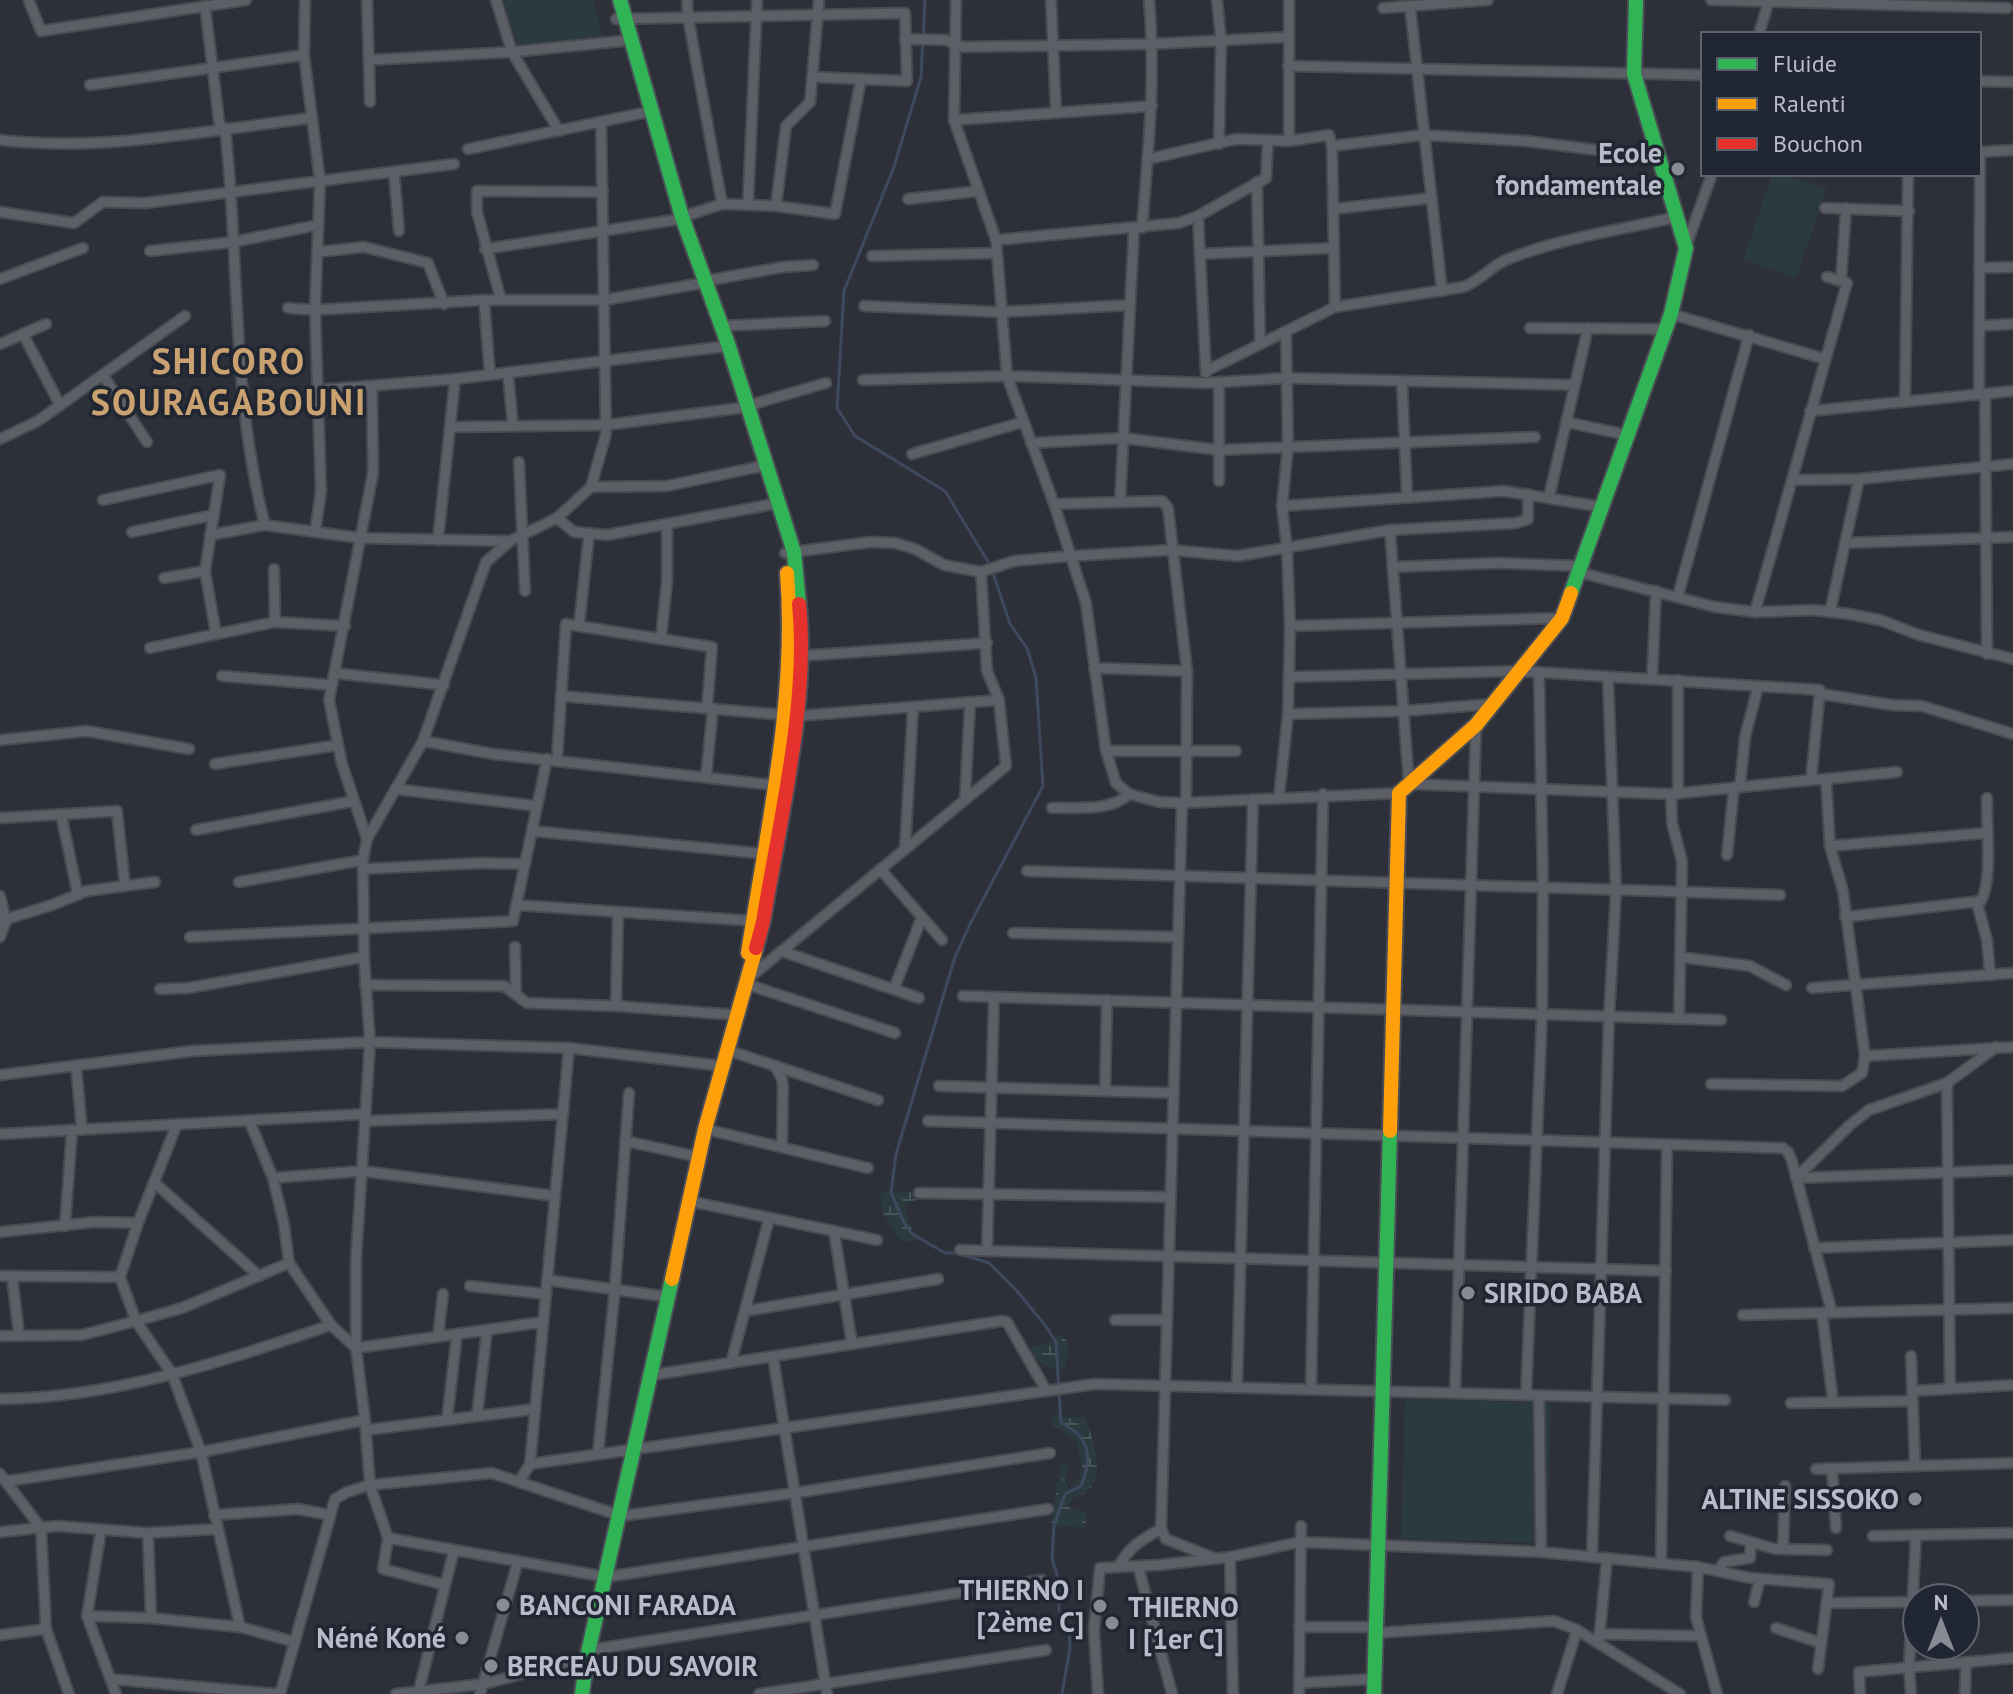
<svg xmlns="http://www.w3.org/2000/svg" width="2013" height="1694" viewBox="0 0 2013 1694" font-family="'PT Sans',sans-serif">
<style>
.wetland{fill:url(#wetland-marsh)}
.garden{fill:#2b3a3e}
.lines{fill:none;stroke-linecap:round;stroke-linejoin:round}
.stream{stroke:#3e4960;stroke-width:3}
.street-casing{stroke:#494b51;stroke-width:13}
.fast-casing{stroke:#4a4d55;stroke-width:18}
.slow-casing{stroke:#4a4d55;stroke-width:18}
.jam-casing{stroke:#4a4d55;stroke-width:18}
.street{stroke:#5c5f66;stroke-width:9}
.fast{stroke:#30b455;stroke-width:14}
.slow{stroke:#ff9f0a;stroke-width:14}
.jam{stroke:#e5322d;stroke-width:14}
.poi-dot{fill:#878b96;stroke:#202632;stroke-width:3}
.labels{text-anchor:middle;stroke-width:7;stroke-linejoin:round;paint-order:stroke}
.poi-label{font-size:28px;font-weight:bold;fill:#b8bcc8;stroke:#202632;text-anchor:end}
.district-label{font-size:36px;font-weight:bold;letter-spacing:2px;fill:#caa170;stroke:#202632}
</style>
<defs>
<pattern id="wetland-marsh" width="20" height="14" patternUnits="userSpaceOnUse" patternTransform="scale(2)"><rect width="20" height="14" fill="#2b3a3e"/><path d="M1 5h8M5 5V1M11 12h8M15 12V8" fill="none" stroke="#485558"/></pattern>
</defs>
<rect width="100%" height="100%" fill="#2d3038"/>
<g class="wetland">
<polygon points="909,1191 916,1194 918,1199 905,1204 909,1225 920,1239 911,1242 900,1240 883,1213 880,1196 884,1192"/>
<polygon points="1057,1334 1064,1337 1069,1345 1066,1365 1058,1370 1045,1366 1029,1353 1032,1346 1045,1345"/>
<path d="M1057,1413L1068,1418L1085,1417C1092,1438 1107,1475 1086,1492C1081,1496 1073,1498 1068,1502L1069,1508L1087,1512L1085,1527L1051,1526L1060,1464L1068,1463L1065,1481L1069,1488L1080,1478L1082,1464L1076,1440L1052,1425L1053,1417Z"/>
</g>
<g class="garden">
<polygon points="503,0 593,0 604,39 517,44"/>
<polygon points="1772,174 1781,174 1827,189 1796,278 1743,260"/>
<polygon points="1405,1399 1551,1403 1547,1543 1401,1539"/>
</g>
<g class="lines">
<g class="stream">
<polyline points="925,0 921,77 894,167 844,291 837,408 855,436 945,491 990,565"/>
<path d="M993,573L1010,624L1027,648L1036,678L1043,786L971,922L955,957L896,1154L891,1192L903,1221L911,1233L945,1253H956L989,1263L1017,1291L1045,1325L1056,1342L1061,1423C1090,1436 1093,1459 1081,1486L1065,1494L1054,1525L1052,1559L1058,1578L1059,1611L1069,1631L1070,1648L1062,1694"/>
</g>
<defs>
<g id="street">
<polyline points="305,0 304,55 320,181 315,310 321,491 315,532"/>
<polyline points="367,0 370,102"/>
<polyline points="496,0 512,52 559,131"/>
<polyline points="687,0 688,17 722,204"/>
<polyline points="956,0 954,120 996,240 1007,376 1054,504 1086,603 1106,751 1116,783 1129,794 1159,802 1182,803 1399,793"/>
<polyline points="1051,0 1056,112"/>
<polyline points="1217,0 1221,40 1219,144"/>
<polyline points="1711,0 2007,8"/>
<polyline points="29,1 41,31 246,0"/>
<polyline points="205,6 220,129"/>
<polyline points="1410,6 1442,291"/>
<polyline points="1383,8 1488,0"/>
<polyline points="616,19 905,13 907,81 812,77"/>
<polyline points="1759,34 1769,0"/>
<polyline points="905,39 946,40 962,47 1153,44 1288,37"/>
<polyline points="370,60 512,52 622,41"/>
<polyline points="1288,66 1703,75"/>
<polyline points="1979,81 2013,82"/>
<polyline points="90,85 304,55"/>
<polyline points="954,120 1152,106"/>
<path d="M225,128C240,260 231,396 265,525"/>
<path d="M0,140C104,152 209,130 312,118"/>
<polyline points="1289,141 1289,0"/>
<polyline points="1332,146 1423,135 1526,141 1659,158"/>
<polyline points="468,149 643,113"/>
<polyline points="1979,152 2013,150"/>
<polyline points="1148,159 1236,139 1289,141 1329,135 1332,146 1335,307"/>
<polyline points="394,172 399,231"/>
<polyline points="1257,182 1260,344"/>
<polyline points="908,199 979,191"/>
<polyline points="748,204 757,0"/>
<polyline points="776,206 786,126 810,102 819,0"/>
<polyline points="1825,208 1909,211"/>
<polyline points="1333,209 1432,198"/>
<polyline points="0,212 74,223 103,202 145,203 454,164"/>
<polyline points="1198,216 1206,373"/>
<polyline points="682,217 722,204 776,206 835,214 861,79"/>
<path d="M1142,228C1148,152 1156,77 1149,0"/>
<polyline points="996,240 1179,223 1198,216 1266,178 1268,140"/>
<polyline points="1686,246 1712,174"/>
<polyline points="485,249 674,220"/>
<polyline points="150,251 233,242 318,225"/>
<polyline points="317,252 364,247 428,263 444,304"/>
<polyline points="1200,254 1334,248"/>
<polyline points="872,256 997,253"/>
<polyline points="1979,268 2013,267"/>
<polyline points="0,279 83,248"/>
<polyline points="705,281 783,267 813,265"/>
<polyline points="1841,281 1846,208"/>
<polyline points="484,300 490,375"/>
<polyline points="501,300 477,212 477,191 603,192"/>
<polyline points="864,306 1000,312 1130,305"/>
<polyline points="288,308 315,310 484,300 604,300 697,284"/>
<polyline points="1671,314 1825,359"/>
<polyline points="722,326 825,321"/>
<polyline points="1979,326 2013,324"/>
<polyline points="1530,328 1665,329"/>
<polyline points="23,334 60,405"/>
<polyline points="0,344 46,324"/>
<path d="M1206,371L1335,307L1463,287C1480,281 1490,267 1506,260C1559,238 1620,230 1677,217"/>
<polyline points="508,373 513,426"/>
<polyline points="103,375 147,442"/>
<polyline points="863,380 1007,376 1207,383 1287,378 1574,385"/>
<polyline points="1219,382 1219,481"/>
<polyline points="1402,382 1407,496"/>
<polyline points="372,386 373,473 329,700 342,764 367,839 363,860 364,957 370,1042 356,1259 356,1348 365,1420 370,1485 388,1538 383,1569 445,1585"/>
<polyline points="317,390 455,379 720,347"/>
<polyline points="1985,394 1987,654"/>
<polyline points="1979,395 1980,151"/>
<polyline points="1905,402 1908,174"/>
<polyline points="1810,411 2013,391"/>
<polyline points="1566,422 1627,435"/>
<polyline points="450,427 606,425 740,408 826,383"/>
<polyline points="0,439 38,421 185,316"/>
<polyline points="1031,443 1123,438 1219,450 1535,437"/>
<polyline points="912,454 1023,422"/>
<polyline points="519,462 525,591"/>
<polyline points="1792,480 1859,479 2013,464"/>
<polyline points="591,487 667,486 767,465"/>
<polyline points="1549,497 1588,328"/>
<polyline points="103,500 220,475 205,571 216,634"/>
<polyline points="1120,502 1134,229"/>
<polyline points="1054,504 1162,501 1168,508 1187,671 1186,803"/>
<polyline points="1282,506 1504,491 1602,507"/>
<polyline points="557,518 574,532 607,535 779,503"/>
<polyline points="1390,530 1409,784 1671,794 1811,780"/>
<polyline points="132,532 213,515"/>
<polyline points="210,535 265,525 360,538 510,541"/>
<polyline points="438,540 455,379"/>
<polyline points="1845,543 2013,537"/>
<polyline points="1393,567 1499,563 1581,566"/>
<polyline points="274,569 275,622"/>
<polyline points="981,572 1014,561 1072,556 1171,550 1238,556 1390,530 1516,523 1528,519 1528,494"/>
<polyline points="1578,572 1715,607 1755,612 1813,610 1849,614 1880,620 1919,635 2013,659"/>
<polyline points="164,578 205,571"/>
<polyline points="1678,596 1749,335"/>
<polyline points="1755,612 1847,283 1827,277"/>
<polyline points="1830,612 1859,479"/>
<polyline points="579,626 589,534"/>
<polyline points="1290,626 1562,618"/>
<polyline points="661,639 667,581 667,525"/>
<polyline points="150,648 275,622 345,626"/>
<polyline points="799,656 987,643"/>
<polyline points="1094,668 1187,671"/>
<polyline points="334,673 444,685"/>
<polyline points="222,676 331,685"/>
<polyline points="1289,677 1519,671 1820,690 1811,780 1826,779 1830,846 1843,891 1865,1056 1862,1073 1842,1086 1711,1084"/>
<polyline points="1652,679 1656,591"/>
<polyline points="1821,694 1892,705 1922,706 2013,734"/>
<polyline points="561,696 797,716 999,700"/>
<polyline points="1288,714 1404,711 1492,704"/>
<polyline points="0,740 87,731 189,749"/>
<polyline points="423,741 493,754 773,785"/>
<polyline points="1106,751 1236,751"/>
<polyline points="557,759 566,624 712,647 707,708"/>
<polyline points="215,764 338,745"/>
<polyline points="706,777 713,708"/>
<polyline points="1826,779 1897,772"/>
<polyline points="1740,787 1745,737 1758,687"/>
<polyline points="395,789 537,806"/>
<polyline points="1671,794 1672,823 1682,861 1679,1019"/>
<polyline points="1678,794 1678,680"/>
<polyline points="1279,797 1288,714 1290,626 1287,548 1282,506 1288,447 1286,331"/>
<polyline points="965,799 970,703"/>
<polyline points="1182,803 1161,1529 1166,1539 1214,1558"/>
<path d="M1052,808C1077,807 1110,812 1129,794"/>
<polyline points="61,814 78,895"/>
<polyline points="0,818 117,811 125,886"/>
<polyline points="196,830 354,801"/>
<polyline points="532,831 767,854"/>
<polyline points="367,839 423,741 486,562 510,541 557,518 591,487 606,434 601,122"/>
<polyline points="1830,846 1986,833"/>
<polyline points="905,848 913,708"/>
<polyline points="1727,855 1734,787"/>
<polyline points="363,869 482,863 525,864"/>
<polyline points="880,869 942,940"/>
<polyline points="1027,871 1780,895"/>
<polyline points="239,882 363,860"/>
<polyline points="0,896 6,921 0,937"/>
<polyline points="1977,903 1987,940 1990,975"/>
<polyline points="516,905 756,921"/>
<path d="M1845,917L1981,901C1993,879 1986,825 1987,798"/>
<polyline points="0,921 52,905 86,891 155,882"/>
<polyline points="1013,933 1177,937"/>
<polyline points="190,937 513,921 547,759"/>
<polyline points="515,947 516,995"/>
<polyline points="781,951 919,998"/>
<polyline points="1680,957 1750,966 1786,985"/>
<polyline points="749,978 1006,766 999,700 987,671 981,572 944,565 915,549 895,543 871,542 785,553"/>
<polyline points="746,984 895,1033"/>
<polyline points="365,985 504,986 527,1003 616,1006 737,1015"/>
<polyline points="1812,988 2013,973"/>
<polyline points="160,989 188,988 364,957"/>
<polyline points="894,989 922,917"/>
<polyline points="963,996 1721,1020"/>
<polyline points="616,1006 618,912"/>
<polyline points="727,1050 878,1100"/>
<polyline points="1865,1056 2013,1047"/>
<polyline points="76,1066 82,1130"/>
<polyline points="775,1066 782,1079 783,1087 782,1147"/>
<polyline points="0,1075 192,1051 370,1042 569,1048 723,1066"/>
<polyline points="1947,1083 1950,1389"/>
<polyline points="939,1086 1172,1093"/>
<polyline points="1105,1091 1107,1000"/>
<polyline points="249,1120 273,1178 284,1224 289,1263 331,1325 356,1348 543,1322"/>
<polyline points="365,1121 563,1114"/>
<polyline points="928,1121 1783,1148 1788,1152 1792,1161 1832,1313"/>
<polyline points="705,1129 868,1168"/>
<polyline points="0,1134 365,1114"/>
<polyline points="625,1141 699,1157"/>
<polyline points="273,1178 362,1171 555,1196"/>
<polyline points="1796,1178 1850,1125 1869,1110 1947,1083 1996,1047"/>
<polyline points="1796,1178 2013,1170"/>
<polyline points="154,1182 259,1276"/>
<polyline points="919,1193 1169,1197"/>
<polyline points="689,1201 877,1240"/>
<polyline points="65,1226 72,1130"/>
<polyline points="834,1231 852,1344"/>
<polyline points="0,1232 95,1222 138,1223"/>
<polyline points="1814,1248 2013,1240"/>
<polyline points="960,1250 1666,1271"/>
<polyline points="987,1251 994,997"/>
<polyline points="0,1276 120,1277"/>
<polyline points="12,1276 19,1335"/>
<polyline points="547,1280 669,1297"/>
<polyline points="470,1286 546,1294"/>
<polyline points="745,1311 938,1279"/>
<polyline points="1822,1313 1833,1402"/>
<polyline points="1743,1315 2013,1308"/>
<polyline points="1115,1320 1166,1320"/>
<polyline points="0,1336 82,1335 136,1321 182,1308 289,1263"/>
<polyline points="438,1337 443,1294"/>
<polyline points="1911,1356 1915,1466"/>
<polyline points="773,1357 827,1694"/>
<polyline points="731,1363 769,1219"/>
<polyline points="652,1375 1001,1321 1007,1322 1046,1390"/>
<polyline points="1237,1387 1253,799"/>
<polyline points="1311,1389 1323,794"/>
<polyline points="1912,1391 2013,1385"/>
<polyline points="1455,1393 1476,725"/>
<polyline points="1526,1395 1542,1014 1543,888 1539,672"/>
<polyline points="1539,1395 1541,1552"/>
<path d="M0,1399C114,1398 224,1361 331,1325"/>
<polyline points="1791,1403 1913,1401"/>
<polyline points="477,1416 487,1330"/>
<polyline points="447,1420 457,1334"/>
<polyline points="366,1430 535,1409"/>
<polyline points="598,1454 615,1288 629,1093"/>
<polyline points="530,1464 1095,1384 1725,1400"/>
<polyline points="1832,1468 1836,1528"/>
<polyline points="1816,1469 2013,1463"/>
<polyline points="0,1474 41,1528 46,1629 69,1694"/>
<polyline points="8,1481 201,1452 365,1420"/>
<polyline points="519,1482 530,1464 569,1048"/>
<polyline points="214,1515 298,1509 330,1515"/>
<polyline points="101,1530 87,1616 116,1694"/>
<polyline points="0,1532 57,1526 148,1533 217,1529"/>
<polyline points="148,1533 151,1618"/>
<polyline points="1730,1536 1775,1549 1827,1550"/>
<polyline points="1873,1536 2013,1533"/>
<polyline points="388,1538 606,1577 1048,1509"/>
<polyline points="1783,1549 1785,1486"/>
<polyline points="1592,1556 1609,1016 1616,891 1608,678"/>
<polyline points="1230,1557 1233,1694"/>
<polyline points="1661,1563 1667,1145"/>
<polyline points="1138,1566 1172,1694"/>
<path d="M1118,1567C1129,1548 1140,1540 1161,1529"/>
<polyline points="1698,1567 1696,1617 1717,1694"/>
<polyline points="1718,1571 1724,1562 1750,1558 1751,1542"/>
<polyline points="1965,1601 2013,1600"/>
<polyline points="1754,1602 1760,1579"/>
<polyline points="1827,1603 1917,1602"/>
<polyline points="87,1616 151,1618 240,1627 201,1452 172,1374 136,1321 120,1277 138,1223 177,1124"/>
<polyline points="240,1627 295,1642"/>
<polyline points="1299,1627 1376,1627"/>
<polyline points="1776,1628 1821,1643"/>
<polyline points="1577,1630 1680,1694"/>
<polyline points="1376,1633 1554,1621 1577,1630 1557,1694"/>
<polyline points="1599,1634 1701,1636"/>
<polyline points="0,1635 46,1629"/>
<polyline points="1599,1640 1607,1558"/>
<polyline points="589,1650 1042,1580"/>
<polyline points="111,1679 277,1694"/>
<polyline points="1299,1683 1375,1679"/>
<polyline points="280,1694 335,1499 347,1492 370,1485 492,1473 621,1516 794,1493 1050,1453"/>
<polyline points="396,1694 483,1684 587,1657"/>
<polyline points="418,1694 454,1550"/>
<polyline points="480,1694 518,1561"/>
<polyline points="759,1694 1046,1650"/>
<polyline points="1098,1694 1094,1630 1100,1568 1159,1565 1230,1557 1300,1542 1541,1552 1698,1567 1750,1578 1829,1584 1818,1669"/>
<polyline points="1299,1694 1301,1526"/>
<polyline points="1860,1694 1859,1672 2013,1658"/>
<polyline points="1911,1694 1909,1667 1916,1535"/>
<polyline points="1965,1694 1966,1662"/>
</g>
<g id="fast">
<polyline points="620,0 682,217 728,344 794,552 799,604"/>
<polyline points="1571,593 1671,314 1686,248 1634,74 1636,0"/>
<polyline points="582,1694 587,1657 672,1279"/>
<polyline points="1374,1694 1390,1131"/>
</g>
<g id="slow">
<path d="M748,953C767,828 797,700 787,573"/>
<polyline points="1390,1131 1399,793 1476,725 1562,618 1571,593"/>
<polyline points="672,1279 705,1129 756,948"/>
</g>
<path id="jam" d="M756,948L763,922C779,823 809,703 799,604"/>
</defs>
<use href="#street" class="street-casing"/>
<use href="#fast" class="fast-casing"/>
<use href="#slow" class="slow-casing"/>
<use href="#jam" class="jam-casing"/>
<use href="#street" class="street"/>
<use href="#fast" class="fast"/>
<use href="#slow" class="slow"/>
<use href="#jam" class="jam"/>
</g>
<g class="poi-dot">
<circle cx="1678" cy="169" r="8"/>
<circle cx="1468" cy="1293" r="8"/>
<circle cx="1915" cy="1499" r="8"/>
<circle cx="503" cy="1605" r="8"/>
<circle cx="1100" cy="1606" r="8"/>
<circle cx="1112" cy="1623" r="8"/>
<circle cx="462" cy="1638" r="8"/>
<circle cx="491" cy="1666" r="8"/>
</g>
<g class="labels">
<g class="poi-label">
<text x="1662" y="163">Ecole<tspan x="1662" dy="32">fondamentale</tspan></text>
<text x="1484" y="1303" text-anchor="start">SIRIDO BABA</text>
<text x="1899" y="1509">ALTINE SISSOKO</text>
<text x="1084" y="1600">THIERNO I<tspan x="1084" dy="32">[2ème C]</tspan></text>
<text x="519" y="1615" text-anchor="start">BANCONI FARADA</text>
<text x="1128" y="1617" text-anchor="start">THIERNO<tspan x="1128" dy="32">I [1er C]</tspan></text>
<text x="446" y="1648">Néné Koné</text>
<text x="507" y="1676" text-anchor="start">BERCEAU DU SAVOIR</text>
</g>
<g class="district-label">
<text x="229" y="374">SHICORO<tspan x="229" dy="41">SOURAGABOUNI</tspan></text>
</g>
</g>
<rect x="1701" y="32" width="280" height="144" fill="#202632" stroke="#5d626e" stroke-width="2"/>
<rect x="1717" y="58" width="40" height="12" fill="#30b455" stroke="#5d626e" stroke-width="2"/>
<text x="1773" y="72" font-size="24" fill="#b8bcc8">Fluide</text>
<rect x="1717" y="98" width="40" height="12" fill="#ff9f0a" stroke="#5d626e" stroke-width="2"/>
<text x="1773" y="112" font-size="24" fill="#b8bcc8">Ralenti</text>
<rect x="1717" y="138" width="40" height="12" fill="#e5322d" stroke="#5d626e" stroke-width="2"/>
<text x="1773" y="152" font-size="24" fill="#b8bcc8">Bouchon</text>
<g transform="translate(1941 1622)"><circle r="38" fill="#202632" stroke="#5d626e" stroke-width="2"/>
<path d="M0-6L14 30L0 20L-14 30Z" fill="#878b96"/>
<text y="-12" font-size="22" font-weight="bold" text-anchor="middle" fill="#b8bcc8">N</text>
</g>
</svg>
